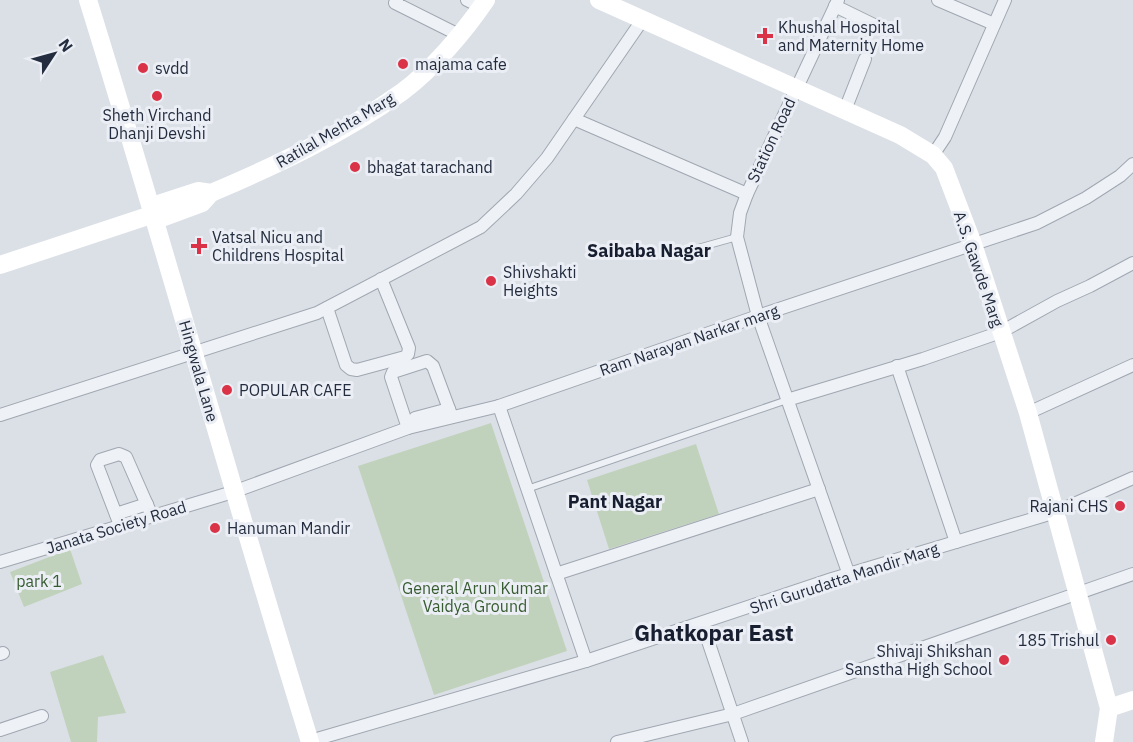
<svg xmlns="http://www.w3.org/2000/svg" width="1133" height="742" viewBox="0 0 1133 742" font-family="'IBM Plex Sans',sans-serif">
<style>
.green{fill:#c1d2bc}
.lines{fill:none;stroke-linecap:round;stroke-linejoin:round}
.lane-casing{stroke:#a0a7b1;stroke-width:8}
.street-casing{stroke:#a0a7b1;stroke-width:14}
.lane{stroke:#eef1f5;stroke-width:6}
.street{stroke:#eef1f5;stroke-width:12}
.secondary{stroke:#fff;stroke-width:18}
.poi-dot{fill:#da3347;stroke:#ebeff5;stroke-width:2}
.labels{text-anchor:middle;stroke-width:6;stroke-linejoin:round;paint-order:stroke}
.poi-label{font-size:16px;fill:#242d3f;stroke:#ebeff5;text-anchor:start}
.street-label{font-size:16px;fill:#242d3f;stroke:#ebeff5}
.park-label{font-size:16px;fill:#375c30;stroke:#ebeff5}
.neighbourhood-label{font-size:18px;font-weight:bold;fill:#171e2f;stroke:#ebeff5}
.district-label{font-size:22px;font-weight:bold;fill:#171e2f;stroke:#ebeff5}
</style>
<rect width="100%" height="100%" fill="#dbe0e7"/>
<g class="green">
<polygon points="491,423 567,651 434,695 358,466"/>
<polygon points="696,444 719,514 609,549 587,480"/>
<polygon points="70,549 82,584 24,607 10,572"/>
<polygon points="103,655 126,713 98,717 97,742 71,742 50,672"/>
</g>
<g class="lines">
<defs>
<g id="lane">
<polyline points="673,255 737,237"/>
<polyline points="527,489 787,400"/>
</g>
<g id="street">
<polyline points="397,0 395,3 459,35"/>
<polyline points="467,0 481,7"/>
<polyline points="838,0 747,194 740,213 737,237 758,316 849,575"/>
<polyline points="938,0 994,24"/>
<polyline points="835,6 874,25"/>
<polyline points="845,110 865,59"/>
<polyline points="574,119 747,194"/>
<polyline points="933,155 945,137 1005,0"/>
<polyline points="327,308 346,365 351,369 357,370 405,357 408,354 409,348 381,279"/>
<polyline points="897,366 956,542"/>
<polyline points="787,400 923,359 1001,332 1057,301 1090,286 1133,263"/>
<polyline points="499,406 586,661"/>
<polyline points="1028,413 1133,365"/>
<polyline points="0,415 317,313 481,227 516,194 547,158 643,19"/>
<polyline points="415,418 449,409"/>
<polyline points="408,428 391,377 393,372 427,361 433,366 452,417"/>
<polyline points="116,514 147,504"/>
<polyline points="120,525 97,465 100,460 119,454 126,457 152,516"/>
<polyline points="0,562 233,492 408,428 499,406 758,316 1037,223 1086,198 1120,176 1133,164"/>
<polyline points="556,574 819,489"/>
<polyline points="702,623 742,742"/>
<polyline points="0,654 3,653"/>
<polyline points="0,730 42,716"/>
<polyline points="310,741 586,661 832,579 1056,512 1133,478"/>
<polyline points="617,742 733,714 1133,574"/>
</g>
</defs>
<use href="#lane" class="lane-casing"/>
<use href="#street" class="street-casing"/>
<use href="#lane" class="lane"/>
<use href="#street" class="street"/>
<g class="secondary">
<path d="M88,0C165,247 233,495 310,742"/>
<polyline points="599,0 900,135 933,155 944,168 973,244 1028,413 1109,708 1104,742"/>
<path d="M152,206L198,191L211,193C277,165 343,134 402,92C432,70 465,31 486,0"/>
<polyline points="156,220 202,203 211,193"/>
<polyline points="0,265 154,214"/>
<polyline points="1109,708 1133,700"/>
</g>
</g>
<g class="poi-dot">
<path d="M762 27h6v6h6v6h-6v6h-6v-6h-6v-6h6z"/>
<circle cx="403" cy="64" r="6"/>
<circle cx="143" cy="68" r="6"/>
<circle cx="157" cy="96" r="6"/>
<circle cx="355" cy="167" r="6"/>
<path d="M196 237h6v6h6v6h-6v6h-6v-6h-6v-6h6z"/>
<circle cx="491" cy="281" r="6"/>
<circle cx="227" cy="390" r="6"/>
<circle cx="1120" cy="506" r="6"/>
<circle cx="215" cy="528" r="6"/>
<circle cx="1111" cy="640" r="6"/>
<circle cx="1004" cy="660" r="6"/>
</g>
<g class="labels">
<g class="poi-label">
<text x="778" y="33">Khushal Hospital<tspan x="778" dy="18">and Maternity Home</tspan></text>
<text x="415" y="70">majama cafe</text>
<text x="155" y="74">svdd</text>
<text x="157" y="121" text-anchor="middle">Sheth Virchand<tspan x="157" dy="18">Dhanji Devshi</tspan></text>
<text x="367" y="173">bhagat tarachand</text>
<text x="212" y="243">Vatsal Nicu and<tspan x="212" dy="18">Childrens Hospital</tspan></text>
<text x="503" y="278">Shivshakti<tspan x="503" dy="18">Heights</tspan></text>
<text x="239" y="396">POPULAR CAFE</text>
<text x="1108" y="512" text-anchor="end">Rajani CHS</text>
<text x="227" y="534">Hanuman Mandir</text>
<text x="1099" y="646" text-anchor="end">185 Trishul</text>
<text x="992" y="657" text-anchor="end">Shivaji Shikshan<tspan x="992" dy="18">Sanstha High School</tspan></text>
</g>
<g class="street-label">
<text transform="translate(335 130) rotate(-30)" y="6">Ratilal Mehta Marg</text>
<text transform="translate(771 140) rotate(-65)" y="6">Station Road</text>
<text transform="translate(979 269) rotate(71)" y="6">A.S. Gawde Marg</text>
<text transform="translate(689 340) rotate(-19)" y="6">Ram Narayan Narkar marg</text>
<text transform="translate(199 371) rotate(74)" y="6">Hingwala Lane</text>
<text transform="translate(116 527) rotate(-17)" y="6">Janata Society Road</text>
<text transform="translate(844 578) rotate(-18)" y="6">Shri Gurudatta Mandir Marg</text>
</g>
<g class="park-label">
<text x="39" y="587">park 1</text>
<text x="475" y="594">General Arun Kumar<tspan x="475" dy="18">Vaidya Ground</tspan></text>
</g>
<g class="neighbourhood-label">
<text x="649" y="257">Saibaba Nagar</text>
<text x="615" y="508">Pant Nagar</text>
</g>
<g class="district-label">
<text x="714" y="641">Ghatkopar East</text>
</g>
</g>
<g transform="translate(54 54) rotate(54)" stroke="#ebeff5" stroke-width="4.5" paint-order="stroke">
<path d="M0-4.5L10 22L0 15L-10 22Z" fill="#242d3f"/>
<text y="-9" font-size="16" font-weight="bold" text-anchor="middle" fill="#242d3f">N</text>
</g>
</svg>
